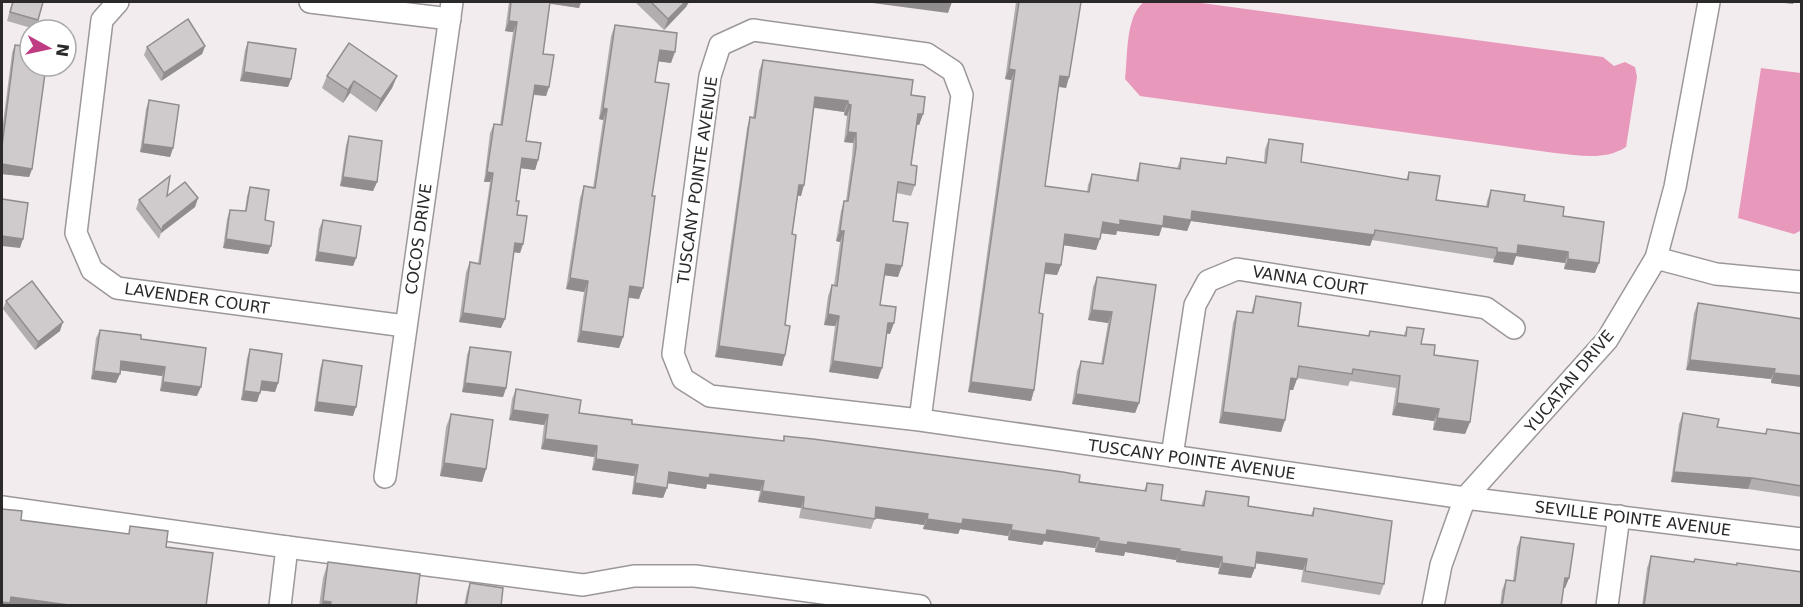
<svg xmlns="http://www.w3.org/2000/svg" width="1803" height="607" viewBox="0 0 1803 607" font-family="'DejaVu Sans',sans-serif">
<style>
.water{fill:#e898bb}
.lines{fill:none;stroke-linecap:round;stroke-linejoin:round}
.street-casing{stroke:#9c9799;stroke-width:24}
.street{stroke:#fff;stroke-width:21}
.wall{fill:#b2aeaf}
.shaded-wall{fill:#918d8f}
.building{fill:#cfcacc;stroke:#918d8f;stroke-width:1.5}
.labels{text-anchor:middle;stroke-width:6;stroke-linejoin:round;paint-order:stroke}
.street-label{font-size:16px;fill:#2b292a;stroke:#fff}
</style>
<rect width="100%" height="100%" fill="#f2ecee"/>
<g class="water">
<path d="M1144,2H1194L1603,57L1614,66L1625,62L1635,67L1637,77L1626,147C1604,161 1580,155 1555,153L1140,96L1125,79C1128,57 1125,16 1144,2Z"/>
<polygon points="1761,68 1801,73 1802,230 1794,234 1738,218"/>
</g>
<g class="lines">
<defs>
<g id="street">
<polyline points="118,2 102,20 76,233 92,270 117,288 405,326"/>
<polyline points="310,2 450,19"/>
<polyline points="1656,258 1716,274 1802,282"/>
<polyline points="920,420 962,95 953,71 927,54 753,30 720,45 710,76 673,354 683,379 710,396 920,420 1465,498 1802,539"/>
<polyline points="1172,456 1195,305 1208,281 1237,269 1486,308 1514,328"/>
<polyline points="385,477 452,2"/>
<polyline points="2,507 287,547 280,606"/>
<polyline points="287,547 583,585 634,576 695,576 920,606"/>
<polyline points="1433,606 1441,565 1465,498 1607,340 1656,258 1675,187 1709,2"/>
<polyline points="1607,606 1619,516"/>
</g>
</defs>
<use href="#street" class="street-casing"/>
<use href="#street" class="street"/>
</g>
<g class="wall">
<polygon points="12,2 43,2 35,29 7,21"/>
<polygon points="509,2 581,2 579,8 550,4 543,54 549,87 546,96 533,95 526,141 538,160 535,170 521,168 516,201 517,215 523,244 520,253 514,252 501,328 459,322 466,272 470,262 478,264 490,182 484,182 490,133 494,124 500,125 513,32 505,31"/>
<polygon points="635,2 689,2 686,7 664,30"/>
<polygon points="1016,2 1081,2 1069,77 1066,88 1058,87 1045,186 1087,192 1088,185 1092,174 1136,180 1137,174 1140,163 1177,168 1181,158 1225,164 1227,157 1264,162 1265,149 1269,139 1301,162 1406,180 1409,172 1436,200 1486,206 1487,201 1491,190 1524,201 1563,216 1595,273 1564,269 1565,263 1516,256 1513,265 1493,262 1494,259 1372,240 1370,246 1191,221 1187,231 1162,227 1159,236 1117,231 1116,235 1101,233 1096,250 1064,245 1061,265 1057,275 1044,274 1039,313 1034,390 1031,401 968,392 1011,80 1005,79"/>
<polygon points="615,25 671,63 658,61 655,82 652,196 639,299 628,298 623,337 619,348 577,342 584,292 566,289 580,198 584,186 593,188 603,120 599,119 611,36"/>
<polygon points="248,42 291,79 288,87 240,81 245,50"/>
<polygon points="15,45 32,169 29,177 2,174 2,131 12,53"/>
<polygon points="205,46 202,54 161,81 144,55 147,47"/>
<polygon points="763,60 911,95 923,114 919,125 917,125 911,165 915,185 911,196 897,193 893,221 898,277 884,275 880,305 890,334 887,333 878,379 829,372 835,326 824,325 828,296 832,285 834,285 840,242 836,241 841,211 844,201 846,201 852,157 853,143 844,142 847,116 844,115 844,112 814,108 801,196 798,196 792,234 785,325 785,355 782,366 715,357 747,128 750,117 753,118 759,71"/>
<polygon points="327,76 397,76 392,88 376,112 350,93 343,103 322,88"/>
<polygon points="149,100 173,148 170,157 140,152 146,109"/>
<polygon points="349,136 377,182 373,191 340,186 346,145"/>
<polygon points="250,187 265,220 268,254 223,248 227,219 230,210 245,211 247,196"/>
<polygon points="167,196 198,198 195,207 161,233 159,239 136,209 139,200"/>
<polygon points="323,220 356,258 353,266 315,261 319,229"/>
<polygon points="1097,277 1156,285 1139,403 1135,413 1072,404 1077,371 1081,361 1101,364 1108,323 1088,320 1093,287"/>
<polygon points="1256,296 1298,326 1368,336 1370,331 1404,335 1407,327 1421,344 1434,355 1470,422 1465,434 1433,430 1434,421 1392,415 1396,388 1350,381 1348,386 1297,378 1293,390 1289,390 1285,420 1281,432 1219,423 1233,323 1237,311 1251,313"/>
<polygon points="6,301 60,331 35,350 3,309"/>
<polygon points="1698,303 1802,319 1802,387 1771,383 1771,379 1686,370 1694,313"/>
<polygon points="100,330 141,339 197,396 160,391 162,376 120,370 116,383 91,379 96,338"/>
<polygon points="470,347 506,388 503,397 462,392 467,355"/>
<polygon points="250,349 278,383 275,392 260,390 257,402 241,400 247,358"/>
<polygon points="323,360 353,416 314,411 320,369"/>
<polygon points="516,389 579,413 632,424 783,441 784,436 1144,491 1147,483 1161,500 1201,506 1206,491 1248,506 1311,515 1314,508 1384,584 1380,595 1301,582 1303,570 1256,563 1251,578 1218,574 1219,568 1176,562 1176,560 1125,552 1124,556 1095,552 1095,548 1044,541 1042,545 1008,540 1008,536 960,529 958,534 923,529 924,525 875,518 871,529 799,518 801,508 758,502 760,491 707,484 706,489 668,483 663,498 632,494 634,476 592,470 594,457 541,449 544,425 509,420 512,399"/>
<polygon points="1683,413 1717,427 1765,434 1767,429 1802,434 1802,497 1748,489 1671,482 1679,424"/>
<polygon points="451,414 486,469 482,482 440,476 446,427"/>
<polygon points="1521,537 1569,578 1565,588 1563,588 1561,606 1500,606 1502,590 1506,580 1513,581 1517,547"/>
<polygon points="1651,556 1694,562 1695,559 1737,565 1802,606 1642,606 1647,568"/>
<polygon points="328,562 416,606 319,606 323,578"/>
<polygon points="470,583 501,606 464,606 467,591"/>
</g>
<g class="shaded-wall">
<polygon points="549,2 581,2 579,8 548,3"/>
<polygon points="685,2 689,2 686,7 664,30 668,19"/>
<polygon points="865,2 952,2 948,13"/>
<polygon points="1775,2 1794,2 1793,4"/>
<polygon points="509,21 517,22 513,32 505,31"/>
<polygon points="205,46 202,54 161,81 164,73"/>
<polygon points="660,50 675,52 671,63 656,61"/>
<polygon points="1009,69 1015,70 1011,80 1005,79"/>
<polygon points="244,72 291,79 288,87 240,81"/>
<polygon points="397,76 392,88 376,112 381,99"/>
<polygon points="1060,76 1069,77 1066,88 1056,86"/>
<polygon points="354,81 350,93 343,103 348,90"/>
<polygon points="535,85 549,87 546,96 531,94"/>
<polygon points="815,97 848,101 844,112 811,107"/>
<polygon points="848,104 851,105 847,116 844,115"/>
<polygon points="603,108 607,109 603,120 599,119"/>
<polygon points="918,114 923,114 919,125 915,124"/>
<polygon points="848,132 856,133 853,143 844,142"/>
<polygon points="143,144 173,148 170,157 140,152"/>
<polygon points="522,158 538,160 535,170 519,168"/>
<polygon points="2,164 32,169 29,177 2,174"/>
<polygon points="487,172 493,173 490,182 484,182"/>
<polygon points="343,177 377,182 373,191 340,186"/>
<polygon points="799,185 804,185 801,196 795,195"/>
<polygon points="198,198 195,207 161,233 163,226"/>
<polygon points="1192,211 1374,235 1370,246 1191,221 1187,231 1162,227 1159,236 1117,231 1116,235 1099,233 1103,222 1164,216"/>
<polygon points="840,231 844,231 840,242 836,241"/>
<polygon points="1065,234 1100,239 1096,250 1062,245"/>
<polygon points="2,236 23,239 20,248 2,246"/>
<polygon points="226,239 271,246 268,254 223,248"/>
<polygon points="515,243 523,244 520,253 512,252"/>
<polygon points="1518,245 1568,252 1565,263 1516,256 1513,265 1493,262 1497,252"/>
<polygon points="318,252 356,258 353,266 315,261"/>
<polygon points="1568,259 1599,263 1595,273 1564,269"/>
<polygon points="1046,263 1061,265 1057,275 1042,273"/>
<polygon points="886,264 902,266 898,277 882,275"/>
<polygon points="570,278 588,281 584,292 566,289"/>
<polygon points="630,286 643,288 639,299 626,297"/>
<polygon points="1092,310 1112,312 1108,323 1088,320"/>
<polygon points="463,313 505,319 501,328 459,322"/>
<polygon points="828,314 839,316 835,326 824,325"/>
<polygon points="63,322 60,331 35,350 38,342"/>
<polygon points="888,323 894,323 890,334 885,333"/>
<polygon points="581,331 623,337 619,348 577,342"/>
<polygon points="719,346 785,355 782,366 715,357"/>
<polygon points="1690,360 1775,369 1771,379 1686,370"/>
<polygon points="121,361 165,367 162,376 118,370"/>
<polygon points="833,361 882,368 878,379 829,372"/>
<polygon points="94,371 120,374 116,383 91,379"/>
<polygon points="1774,373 1802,376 1802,387 1771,383"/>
<polygon points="1291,378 1297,379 1293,390 1287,390"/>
<polygon points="262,381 278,383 275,392 258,390"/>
<polygon points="163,382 201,387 197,396 160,391"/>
<polygon points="971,382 1034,390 1031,401 968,392"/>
<polygon points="465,383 506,388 503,397 462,392"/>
<polygon points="244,391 260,393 257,402 241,400"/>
<polygon points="1076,394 1139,403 1135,413 1072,404"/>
<polygon points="317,402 356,407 353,416 314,411"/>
<polygon points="1397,403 1439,409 1434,421 1392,415"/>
<polygon points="513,410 548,415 544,425 509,420"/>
<polygon points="1223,412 1285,420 1281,432 1219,423"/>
<polygon points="1437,418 1470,422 1465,434 1433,430"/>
<polygon points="545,439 597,446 594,457 541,449"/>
<polygon points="596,459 638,465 634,476 592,470"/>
<polygon points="444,463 486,469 482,482 440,476"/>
<polygon points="669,472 710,474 764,481 760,491 707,484 706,489 666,483"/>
<polygon points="1674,472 1752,478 1748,489 1671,482"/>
<polygon points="635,483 667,488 663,498 632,494"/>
<polygon points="762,491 804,497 801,508 758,502"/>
<polygon points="876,507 928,514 924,525 872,518"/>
<polygon points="927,519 963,519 1012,525 1008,536 960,529 958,534 923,529"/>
<polygon points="1011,530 1047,530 1099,538 1095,548 1044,541 1042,545 1008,540"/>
<polygon points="1099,541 1128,542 1180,549 1176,560 1125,552 1124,556 1095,552"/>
<polygon points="1179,551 1222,557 1219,568 1176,562"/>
<polygon points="1257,552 1307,559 1303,570 1254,563"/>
<polygon points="1222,563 1255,568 1251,578 1218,574"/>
<polygon points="1565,578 1569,578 1565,588 1561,588"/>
<polygon points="11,597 76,606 2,606 2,602"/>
<polygon points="323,601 331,602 329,606 321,606"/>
</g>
<g class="building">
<polygon points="13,2 43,2 38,20 10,12"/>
<polygon points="511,2 550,2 543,54 554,55 549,87 535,85 526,141 541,143 538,160 522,158 516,201 519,201 517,215 527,216 523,244 515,243 505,319 463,313 470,262 480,264 493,173 487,172 494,124 502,125 517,22 509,21"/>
<polygon points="651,2 685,2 668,19"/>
<polygon points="1019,2 1081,2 1069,77 1060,76 1045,186 1089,192 1092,174 1138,181 1140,163 1180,169 1181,158 1226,164 1227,157 1266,163 1269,139 1303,144 1301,162 1408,180 1409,172 1440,176 1436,200 1488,207 1491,190 1525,195 1524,201 1564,207 1563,216 1604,222 1599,263 1568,259 1568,252 1518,245 1517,254 1497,252 1497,248 1375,230 1374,235 1192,211 1191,220 1164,216 1163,226 1120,220 1120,225 1103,222 1100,239 1065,234 1061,265 1046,263 1039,313 1043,314 1034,390 971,382 1015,70 1009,69"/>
<polygon points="188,19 205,46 164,73 147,47"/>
<polygon points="615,25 677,33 675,52 660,50 655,82 669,84 652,196 655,196 643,288 630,286 623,337 581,331 588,281 570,278 584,186 595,188 607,109 603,108"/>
<polygon points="248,42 296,49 291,79 244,72"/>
<polygon points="349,43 397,76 381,99 354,81 348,90 327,76"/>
<polygon points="15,45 30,47 30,66 46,66 32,169 2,164 2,146"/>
<polygon points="763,60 913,80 911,95 925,97 923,114 918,114 911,165 917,166 915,185 898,182 893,221 908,223 902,266 886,264 880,305 896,307 894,323 888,323 882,368 833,361 839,316 828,314 832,285 837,286 844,231 840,231 844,201 848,201 856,147 856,133 848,132 851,105 848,104 848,101 815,97 804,185 799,185 792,234 796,235 785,325 790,326 785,355 719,346 750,117 755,118"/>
<polygon points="149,100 179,105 173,148 143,144"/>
<polygon points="349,136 382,141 377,182 343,177"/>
<polygon points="170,176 167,196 185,182 198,198 163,226 162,231 139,200"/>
<polygon points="250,187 269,190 265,220 274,222 271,246 226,239 230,210 246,211"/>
<polygon points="2,199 28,203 23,239 2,236"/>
<polygon points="323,220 361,226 356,258 318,252"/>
<polygon points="1097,277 1156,285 1139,403 1076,394 1081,361 1103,364 1112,312 1092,310"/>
<polygon points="32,281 63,322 38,342 6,301"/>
<polygon points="1256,296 1301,303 1298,326 1369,336 1370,331 1406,336 1407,327 1424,329 1421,344 1435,345 1434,355 1478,361 1470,422 1437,418 1439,409 1397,403 1400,376 1353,369 1352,374 1299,366 1297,379 1291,378 1285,420 1223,412 1237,311 1253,313"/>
<polygon points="1698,303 1802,319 1802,376 1774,373 1775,369 1690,360"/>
<polygon points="100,330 141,335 141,339 206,348 201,387 163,382 165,367 121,361 120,374 94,371"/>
<polygon points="470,347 511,352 506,388 465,383"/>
<polygon points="250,349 282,354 278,383 262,381 260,393 244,391"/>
<polygon points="323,360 362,366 356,407 317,402"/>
<polygon points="516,389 581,400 579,413 632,420 632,424 784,441 784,436 813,439 1063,472 1080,475 1079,482 1146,491 1147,483 1163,485 1161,500 1204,506 1206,491 1249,497 1248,506 1313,516 1314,508 1392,521 1384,584 1305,571 1307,559 1257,552 1255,568 1222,563 1222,557 1179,551 1180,549 1128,542 1127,545 1099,541 1099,538 1047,530 1046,535 1011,530 1012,525 963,519 962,524 927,519 928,514 876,507 875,519 803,508 804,497 762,491 764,481 710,474 709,478 669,472 667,488 635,483 638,465 596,459 597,446 545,439 548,415 513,410"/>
<polygon points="1683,413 1719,419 1717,427 1766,434 1767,429 1802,434 1802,486 1752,478 1674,472"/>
<polygon points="451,414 493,420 486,469 444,463"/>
<polygon points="2,509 22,511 21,520 129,534 130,526 168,531 166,547 213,553 206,606 76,606 11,597 10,603 2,602"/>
<polygon points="1521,537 1574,544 1569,578 1565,578 1561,606 1502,606 1506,580 1515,581"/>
<polygon points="1651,556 1694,562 1695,559 1737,565 1737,563 1802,572 1802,606 1644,606"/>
<polygon points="328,562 420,574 416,606 330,606 331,602 323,601"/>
<polygon points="470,583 503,588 501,606 466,606"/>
</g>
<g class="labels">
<g class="street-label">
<text transform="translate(697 180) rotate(-82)" y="6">TUSCANY POINTE AVENUE</text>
<text transform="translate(418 239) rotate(-82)" y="6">COCOS DRIVE</text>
<text transform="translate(1310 280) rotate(9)" y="6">VANNA COURT</text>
<text transform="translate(197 298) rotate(8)" y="6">LAVENDER COURT</text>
<text transform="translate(1569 381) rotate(-50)" y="6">YUCATAN DRIVE</text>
<text transform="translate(1192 459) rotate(8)" y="6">TUSCANY POINTE AVENUE</text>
<text transform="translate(1633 518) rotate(7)" y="6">SEVILLE POINTE AVENUE</text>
</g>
</g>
<rect width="1803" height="607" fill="none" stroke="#2b292a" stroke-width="6"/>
<g transform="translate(48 48) rotate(98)"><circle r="28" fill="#ffffff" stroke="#aaa9aa" stroke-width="1.5"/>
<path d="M0-4.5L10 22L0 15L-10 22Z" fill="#bf3c82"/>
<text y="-9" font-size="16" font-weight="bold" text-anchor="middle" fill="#2b292a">N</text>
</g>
</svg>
